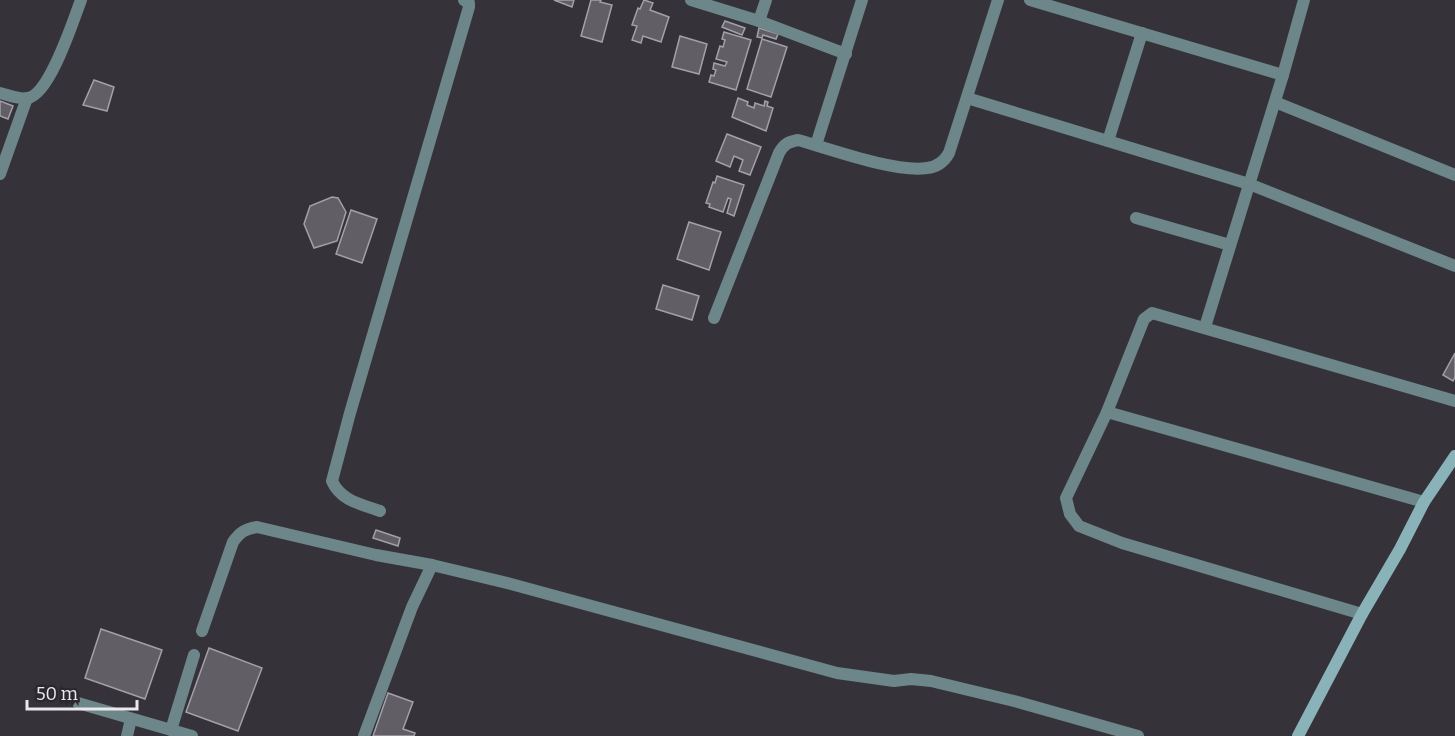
<svg xmlns="http://www.w3.org/2000/svg" width="1455" height="736" viewBox="0 0 1455 736" font-family="Bitter,serif">
<style>
.building{fill:#615e65;stroke:#a3a0a8;stroke-width:1.5}
.lines{fill:none;stroke-linecap:round;stroke-linejoin:round}
.street{stroke:#6c8689;stroke-width:12}
.secondary{stroke:#8ab3b9;stroke-width:12}
</style>
<rect width="100%" height="100%" fill="#353339"/>
<g class="building">
<polygon points="554,0 574,0 572,7"/>
<polygon points="591,0 601,0 600,2 612,5 602,42 581,36"/>
<polygon points="644,0 653,3 650,10 669,17 661,42 643,36 641,43 632,40 637,26 632,25 638,8 640,9"/>
<polygon points="725,21 745,28 742,35 722,27"/>
<polygon points="759,28 778,34 776,39 763,35 762,38 757,37"/>
<polygon points="724,32 751,40 736,90 709,82 711,75 714,76 716,70 713,69 714,63 725,66 727,62 716,59 720,46 723,47 725,40 722,39"/>
<polygon points="680,36 707,44 699,74 672,67"/>
<polygon points="762,39 787,47 771,97 747,89"/>
<polygon points="94,80 114,87 107,111 83,105"/>
<polygon points="738,98 748,102 747,105 754,108 755,103 764,106 765,101 768,102 767,106 773,108 766,131 732,117"/>
<polygon points="0,101 13,106 8,119 0,116"/>
<polygon points="727,134 761,147 750,175 739,171 743,160 734,156 730,167 716,161"/>
<polygon points="717,176 744,185 734,216 727,213 731,199 728,198 723,212 709,207 710,204 706,203 713,182 715,183"/>
<polygon points="332,197 338,198 346,212 337,241 314,248 304,224 310,206"/>
<polygon points="351,210 377,219 362,263 336,254"/>
<polygon points="689,222 721,232 709,270 677,259"/>
<polygon points="663,285 699,296 692,320 656,309"/>
<polygon points="1455,353 1455,377 1453,381 1443,375"/>
<polygon points="376,530 400,538 398,546 373,538"/>
<polygon points="101,629 162,650 145,699 85,678"/>
<polygon points="209,648 262,668 238,731 186,712"/>
<polygon points="388,693 413,702 403,729 415,733 414,736 373,736"/>
</g>
<g class="lines">
<g class="street">
<polyline points="691,0 759,21 846,54"/>
<polyline points="1030,0 1283,75"/>
<polyline points="759,21 766,0"/>
<path d="M0,93C8,95 20,100 28,98C50,94 73,21 81,0"/>
<polyline points="967,98 1249,184 1455,266"/>
<polyline points="1275,102 1455,175"/>
<polyline points="1108,141 1142,33"/>
<polyline points="816,145 862,0"/>
<polyline points="0,174 27,98"/>
<polyline points="1136,218 1230,245"/>
<path d="M714,318L779,153C784,144 788,142 798,140C830,149 896,173 927,168C937,167 944,162 949,153L998,0"/>
<polyline points="1205,327 1283,75 1304,0"/>
<polyline points="1107,412 1424,502"/>
<path d="M380,511C361,504 341,501 332,481L350,413L469,7V3L464,0"/>
<polyline points="1362,614 1122,543 1079,526 1070,514 1066,498 1107,412 1144,319 1152,313 1455,401"/>
<path d="M202,631L233,542C240,532 245,529 257,527L376,555L432,565L511,584L837,673L894,681L911,679L931,681L1014,701L1138,736"/>
<polyline points="78,703 192,736"/>
<polyline points="171,730 194,655"/>
<polyline points="127,736 131,719"/>
<polyline points="364,736 412,607 432,565"/>
</g>
<polyline class="secondary" points="1298,736 1362,614 1400,549 1424,502 1455,456"/>
</g>
<path d="M27 700v9h110v-9" fill="none" stroke="#eae8ec" stroke-width="3"/>
<text x="36" y="700" font-size="18" fill="#eae8ec" stroke="#2b292f" stroke-width="4.5" paint-order="stroke">50 m</text>
</svg>
